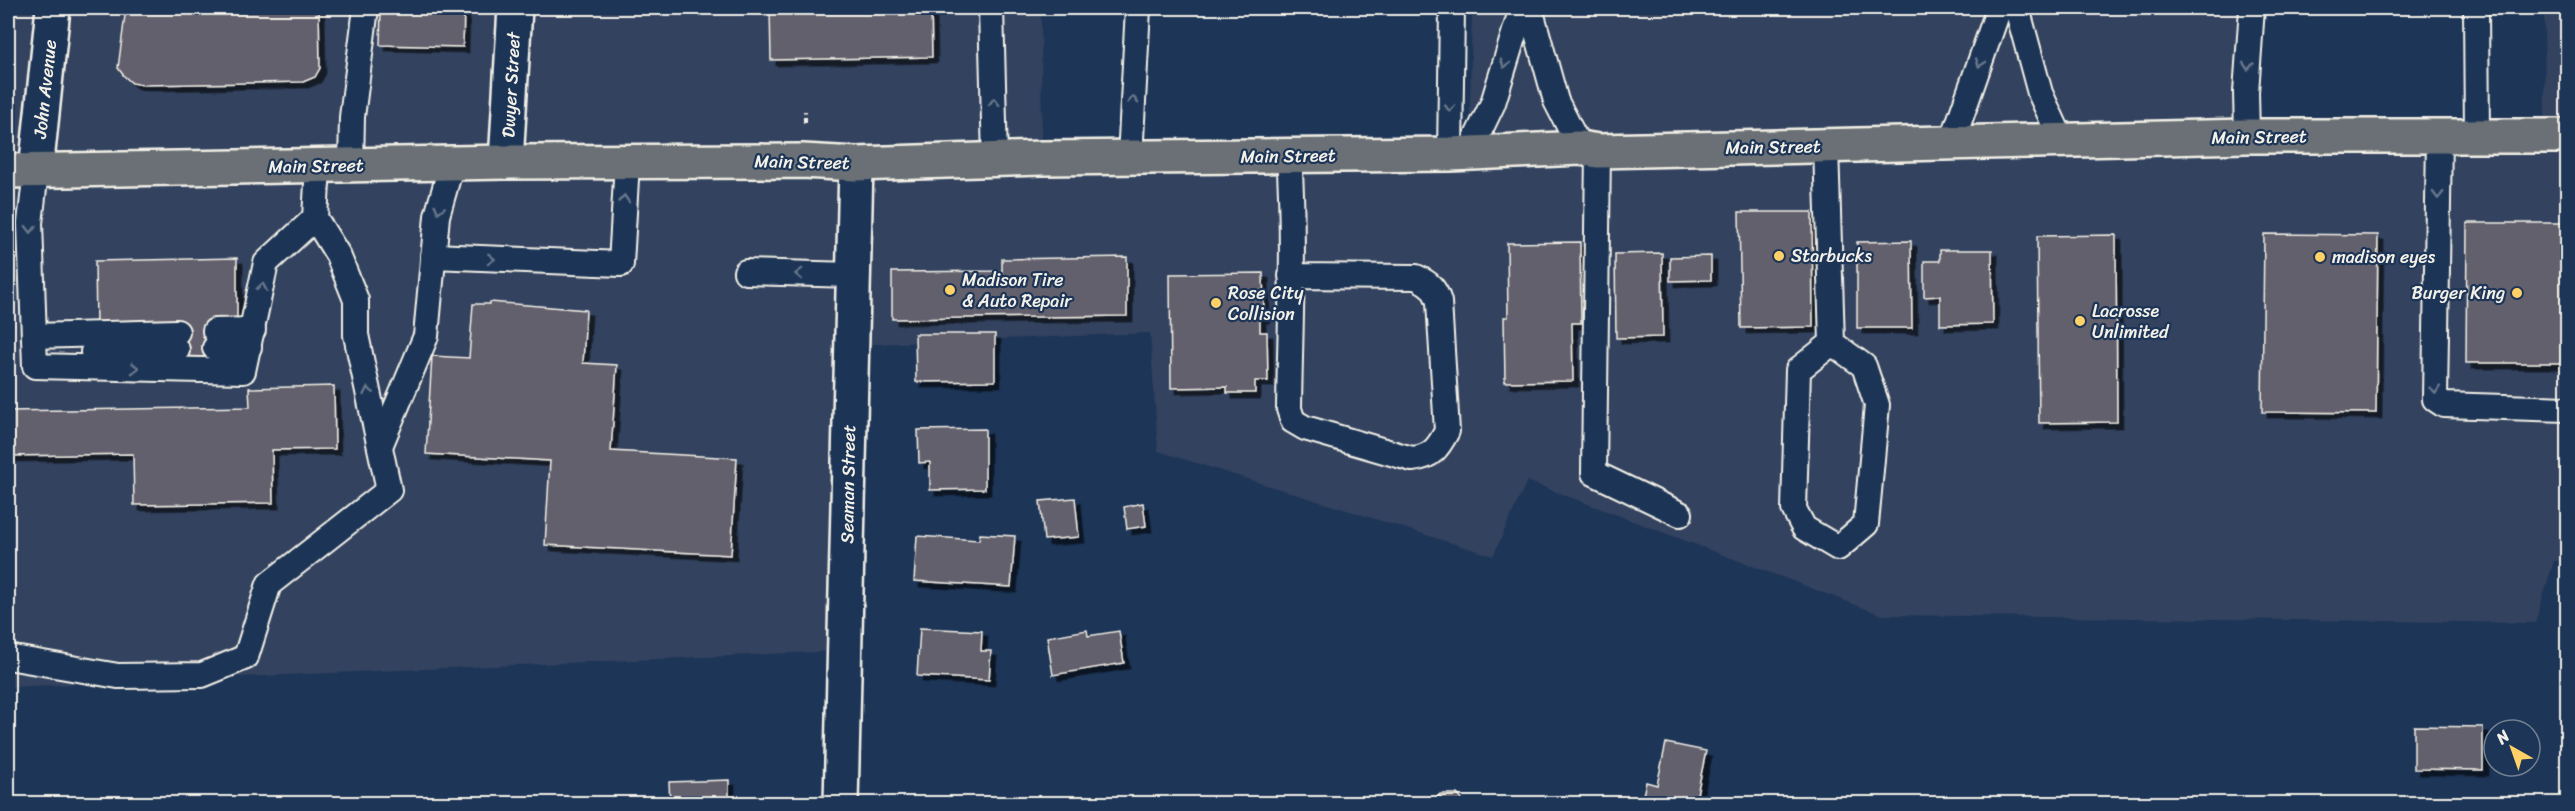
<svg xmlns="http://www.w3.org/2000/svg" width="2575" height="811" viewBox="0 0 2575 811" font-family="Sriracha,sans-serif">
<style>
.built{fill:#32425e}
.building{fill:#63606e;stroke:#f4f1e8;stroke-width:1.5;filter:url(#shadow)}
.lines{fill:none;stroke-linecap:round;stroke-linejoin:round}
.lane-casing{stroke:#f4f1e8;stroke-width:28}
.street-casing{stroke:#f4f1e8;stroke-width:38}
.primary-casing{stroke:#f4f1e8;stroke-width:38}
.path{stroke:#f4f1e8;stroke-width:4;stroke-dasharray:6 4.5;stroke-linecap:butt}
.lane{stroke:#1d3557;stroke-width:24}
.street{stroke:#1d3557;stroke-width:33}
.primary{stroke:#6a7074;stroke-width:33}
.oneway{stroke:#68778a}
.poi-dot{fill:#ffd166;stroke:#1d3557;stroke-width:2}
.labels{text-anchor:middle;stroke-width:4.5;stroke-linejoin:round;paint-order:stroke}
.street-label{font-size:18px;fill:#f4f1e8;stroke:#1d3557}
.poi-label{font-size:18px;fill:#f4f1e8;stroke:#1d3557;text-anchor:start}
</style>
<defs>
<filter id="shadow"><feDropShadow dx="5.5" dy="5.5" stdDeviation="0" flood-color="#0009"/></filter>
</defs>
<rect width="100%" height="100%" fill="#1d3557"/>
<filter id="ink" filterUnits="userSpaceOnUse"><feTurbulence type="fractalNoise" baseFrequency=".0167" numOctaves="2"/><feDisplacementMap in="SourceGraphic" scale="12" xChannelSelector="R" yChannelSelector="G"/><feConvolveMatrix kernelMatrix="1 2 1 2 8 2 1 2 1" color-interpolation-filters="sRGB"/></filter>
<g filter="url(#ink)">
<polygon class="built" points="8,8 1041,8 1042,158 1469,152 1472,8 2245,8 2247,136 2545,135 2544,8 2567,8 2567,560 2554,561 2535,623 1882,615 1527,481 1493,556 1158,451 1150,333 851,345 844,651 8,687"/>
<g class="building">
<polygon points="126,8 319,8 320,68 315,77 303,82 144,85 132,83 124,76 118,68"/>
<polygon points="381,8 464,8 463,47 380,45"/>
<polygon points="770,8 931,8 932,57 771,60"/>
<polygon points="1739,212 1812,212 1813,327 1741,328"/>
<polygon points="2467,223 2568,223 2568,363 2466,363"/>
<polygon points="2264,234 2378,235 2376,413 2262,412"/>
<polygon points="2116,235 2117,422 2039,423 2037,236"/>
<polygon points="1911,241 1912,328 1857,328 1857,242"/>
<polygon points="1580,242 1581,323 1572,323 1573,381 1505,382 1504,317 1508,317 1507,243"/>
<polygon points="1940,250 1992,250 1993,324 1940,325 1940,296 1924,297 1924,261 1940,261"/>
<polygon points="1662,253 1663,337 1616,338 1615,254"/>
<polygon points="1711,256 1711,280 1670,281 1670,257"/>
<polygon points="1127,257 1127,316 892,319 892,272 1002,271 1002,259"/>
<polygon points="237,258 237,321 215,357 177,357 96,326 95,261"/>
<polygon points="1263,273 1264,317 1260,317 1260,332 1267,332 1268,381 1255,381 1255,393 1227,393 1227,387 1171,388 1170,274"/>
<polygon points="490,302 586,310 583,363 617,365 611,451 737,458 731,555 545,545 550,461 426,454 432,356 469,358 473,304 490,304"/>
<polygon points="915,334 995,334 995,381 916,382"/>
<polygon points="334,386 335,449 272,450 273,503 134,505 133,454 8,456 8,411 250,407 249,388"/>
<polygon points="985,429 985,489 930,490 930,462 919,463 918,430"/>
<polygon points="1075,498 1079,537 1044,540 1040,501"/>
<polygon points="1143,503 1146,526 1127,529 1124,507"/>
<polygon points="980,534 1015,536 1011,587 914,581 917,536 979,540"/>
<polygon points="920,628 982,631 981,651 991,651 989,680 917,676"/>
<polygon points="1087,630 1088,636 1119,631 1124,663 1053,675 1047,637"/>
<polygon points="2414,726 2483,727 2483,770 2414,769"/>
<polygon points="1666,743 1706,751 1695,804 1641,804 1646,782 1657,785"/>
<polygon points="729,780 729,804 670,804 669,782"/>
<polygon points="1440,794 1457,794 1466,804 1433,804"/>
</g>
<g class="lines">
<defs>
<g id="lane">
<polyline points="991,8 995,160"/>
<polyline points="1530,8 1556,101 1580,148"/>
<polyline points="2017,8 2040,93 2062,141"/>
<polyline points="2476,8 2477,135"/>
<polyline points="2247,136 2246,92 2252,8"/>
<polyline points="2439,137 2435,399 2444,405 2568,409"/>
<polyline points="1952,142 1999,8"/>
<polyline points="1826,146 1832,343 1798,370 1794,509 1804,528 1838,548 1866,524 1877,405 1864,366 1832,343"/>
<polyline points="1598,151 1594,473 1680,514"/>
<polyline points="1469,153 1493,103 1522,8"/>
<polyline points="1450,154 1452,8"/>
<path d="M1289,156C1295,240 1290,325 1289,409L1293,421L1305,428L1412,459C1432,457 1438,448 1447,431L1439,302C1435,288 1429,283 1416,277L1291,276"/>
<polyline points="1130,158 1138,8"/>
<polyline points="351,165 352,117 366,8"/>
<polyline points="36,171 30,223 35,366 243,371 266,263 315,218"/>
<polyline points="433,256 621,264 627,162"/>
<polyline points="746,272 853,275"/>
<polyline points="215,331 253,330"/>
<polyline points="34,336 177,332"/>
<polyline points="215,348 249,347"/>
<polyline points="93,352 177,350"/>
<polyline points="380,446 426,336 437,216 452,163"/>
<polyline points="8,657 118,676 202,675 246,657 269,584 389,490 356,335 356,300 338,255 315,218 318,166"/>
</g>
<g id="street">
<polyline points="506,162 515,8"/>
<polyline points="36,171 53,8"/>
<polyline points="841,804 856,164"/>
</g>
<polyline id="primary" points="8,171 506,162 803,161 856,164 1042,158 1450,154 1580,148 1598,151 2247,136 2568,136"/>
</defs>
<use href="#lane" class="lane-casing"/>
<use href="#street" class="street-casing"/>
<use href="#primary" class="primary-casing"/>
<polyline class="path" points="805,123 805,111"/>
<use href="#lane" class="lane"/>
<use href="#street" class="street"/>
<use href="#primary" class="primary"/>
</g>
<defs><path id="oneway-chevron" d="M-2-3.5L2.5 0L-2 3.5" fill="none" stroke-width="1.6" stroke-linecap="round" stroke-linejoin="round" transform="scale(1.5)"/></defs>
<g class="oneway">
<use href="#oneway-chevron" transform="translate(1980 63) rotate(110)"/>
<use href="#oneway-chevron" transform="translate(1505 64) rotate(107)"/>
<use href="#oneway-chevron" transform="translate(2248 66) rotate(94)"/>
<use href="#oneway-chevron" transform="translate(1133 100) rotate(-87)"/>
<use href="#oneway-chevron" transform="translate(994 102) rotate(-91)"/>
<use href="#oneway-chevron" transform="translate(1450 108) rotate(91)"/>
<use href="#oneway-chevron" transform="translate(2438 195) rotate(91)"/>
<use href="#oneway-chevron" transform="translate(624 199) rotate(-86)"/>
<use href="#oneway-chevron" transform="translate(439 209) rotate(104)"/>
<use href="#oneway-chevron" transform="translate(31 229) rotate(90)"/>
<use href="#oneway-chevron" transform="translate(491 259) rotate(2)"/>
<use href="#oneway-chevron" transform="translate(799 274) rotate(-178)"/>
<use href="#oneway-chevron" transform="translate(262 287) rotate(-80)"/>
<use href="#oneway-chevron" transform="translate(135 368) rotate(1)"/>
<use href="#oneway-chevron" transform="translate(2435 390) rotate(84)"/>
<use href="#oneway-chevron" transform="translate(368 391) rotate(-102)"/>
</g>
</g>
<g class="poi-dot">
<circle cx="1779" cy="256" r="6"/>
<circle cx="2320" cy="257" r="6"/>
<circle cx="950" cy="290" r="6"/>
<circle cx="2517" cy="293" r="6"/>
<circle cx="1216" cy="303" r="6"/>
<circle cx="2080" cy="321" r="6"/>
</g>
<g class="labels">
<g class="street-label">
<text transform="translate(511 85) rotate(-87)" y="6">Dwyer Street</text>
<text transform="translate(45 89) rotate(-84)" y="6">John Avenue</text>
<text transform="translate(2259 137) rotate(-1)" y="6">Main Street</text>
<text transform="translate(1773 147) rotate(-1)" y="6">Main Street</text>
<text transform="translate(1288 156) rotate(-1)" y="6">Main Street</text>
<text transform="translate(802 162) rotate(1)" y="6">Main Street</text>
<text transform="translate(316 166) rotate(-1)" y="6">Main Street</text>
<text transform="translate(848 484) rotate(-89)" y="6">Seaman Street</text>
</g>
<g class="poi-label">
<text x="1791" y="262">Starbucks</text>
<text x="2332" y="263">madison eyes</text>
<text x="962" y="286">Madison Tire<tspan x="962" dy="21">&amp; Auto Repair</tspan></text>
<text x="1228" y="299">Rose City<tspan x="1228" dy="21">Collision</tspan></text>
<text x="2505" y="299" text-anchor="end">Burger King</text>
<text x="2092" y="317">Lacrosse<tspan x="2092" dy="21">Unlimited</tspan></text>
</g>
</g>
<rect width="2575" height="811" fill="none" stroke="#1d3557" stroke-width="30"/>
<rect x="15" y="15" width="2545" height="781" fill="none" stroke="#f4f1e8" stroke-width="2" filter="url(#ink)"/>
<g transform="translate(2512 748) rotate(320)"><circle r="28" fill="#1d3557" stroke="#738091" stroke-width="1.5"/>
<path d="M0-4.5L10 22L0 15L-10 22Z" fill="#ffd166"/>
<text y="-9" font-size="16" font-weight="bold" text-anchor="middle" fill="#f4f1e8">N</text>
</g>
</svg>
